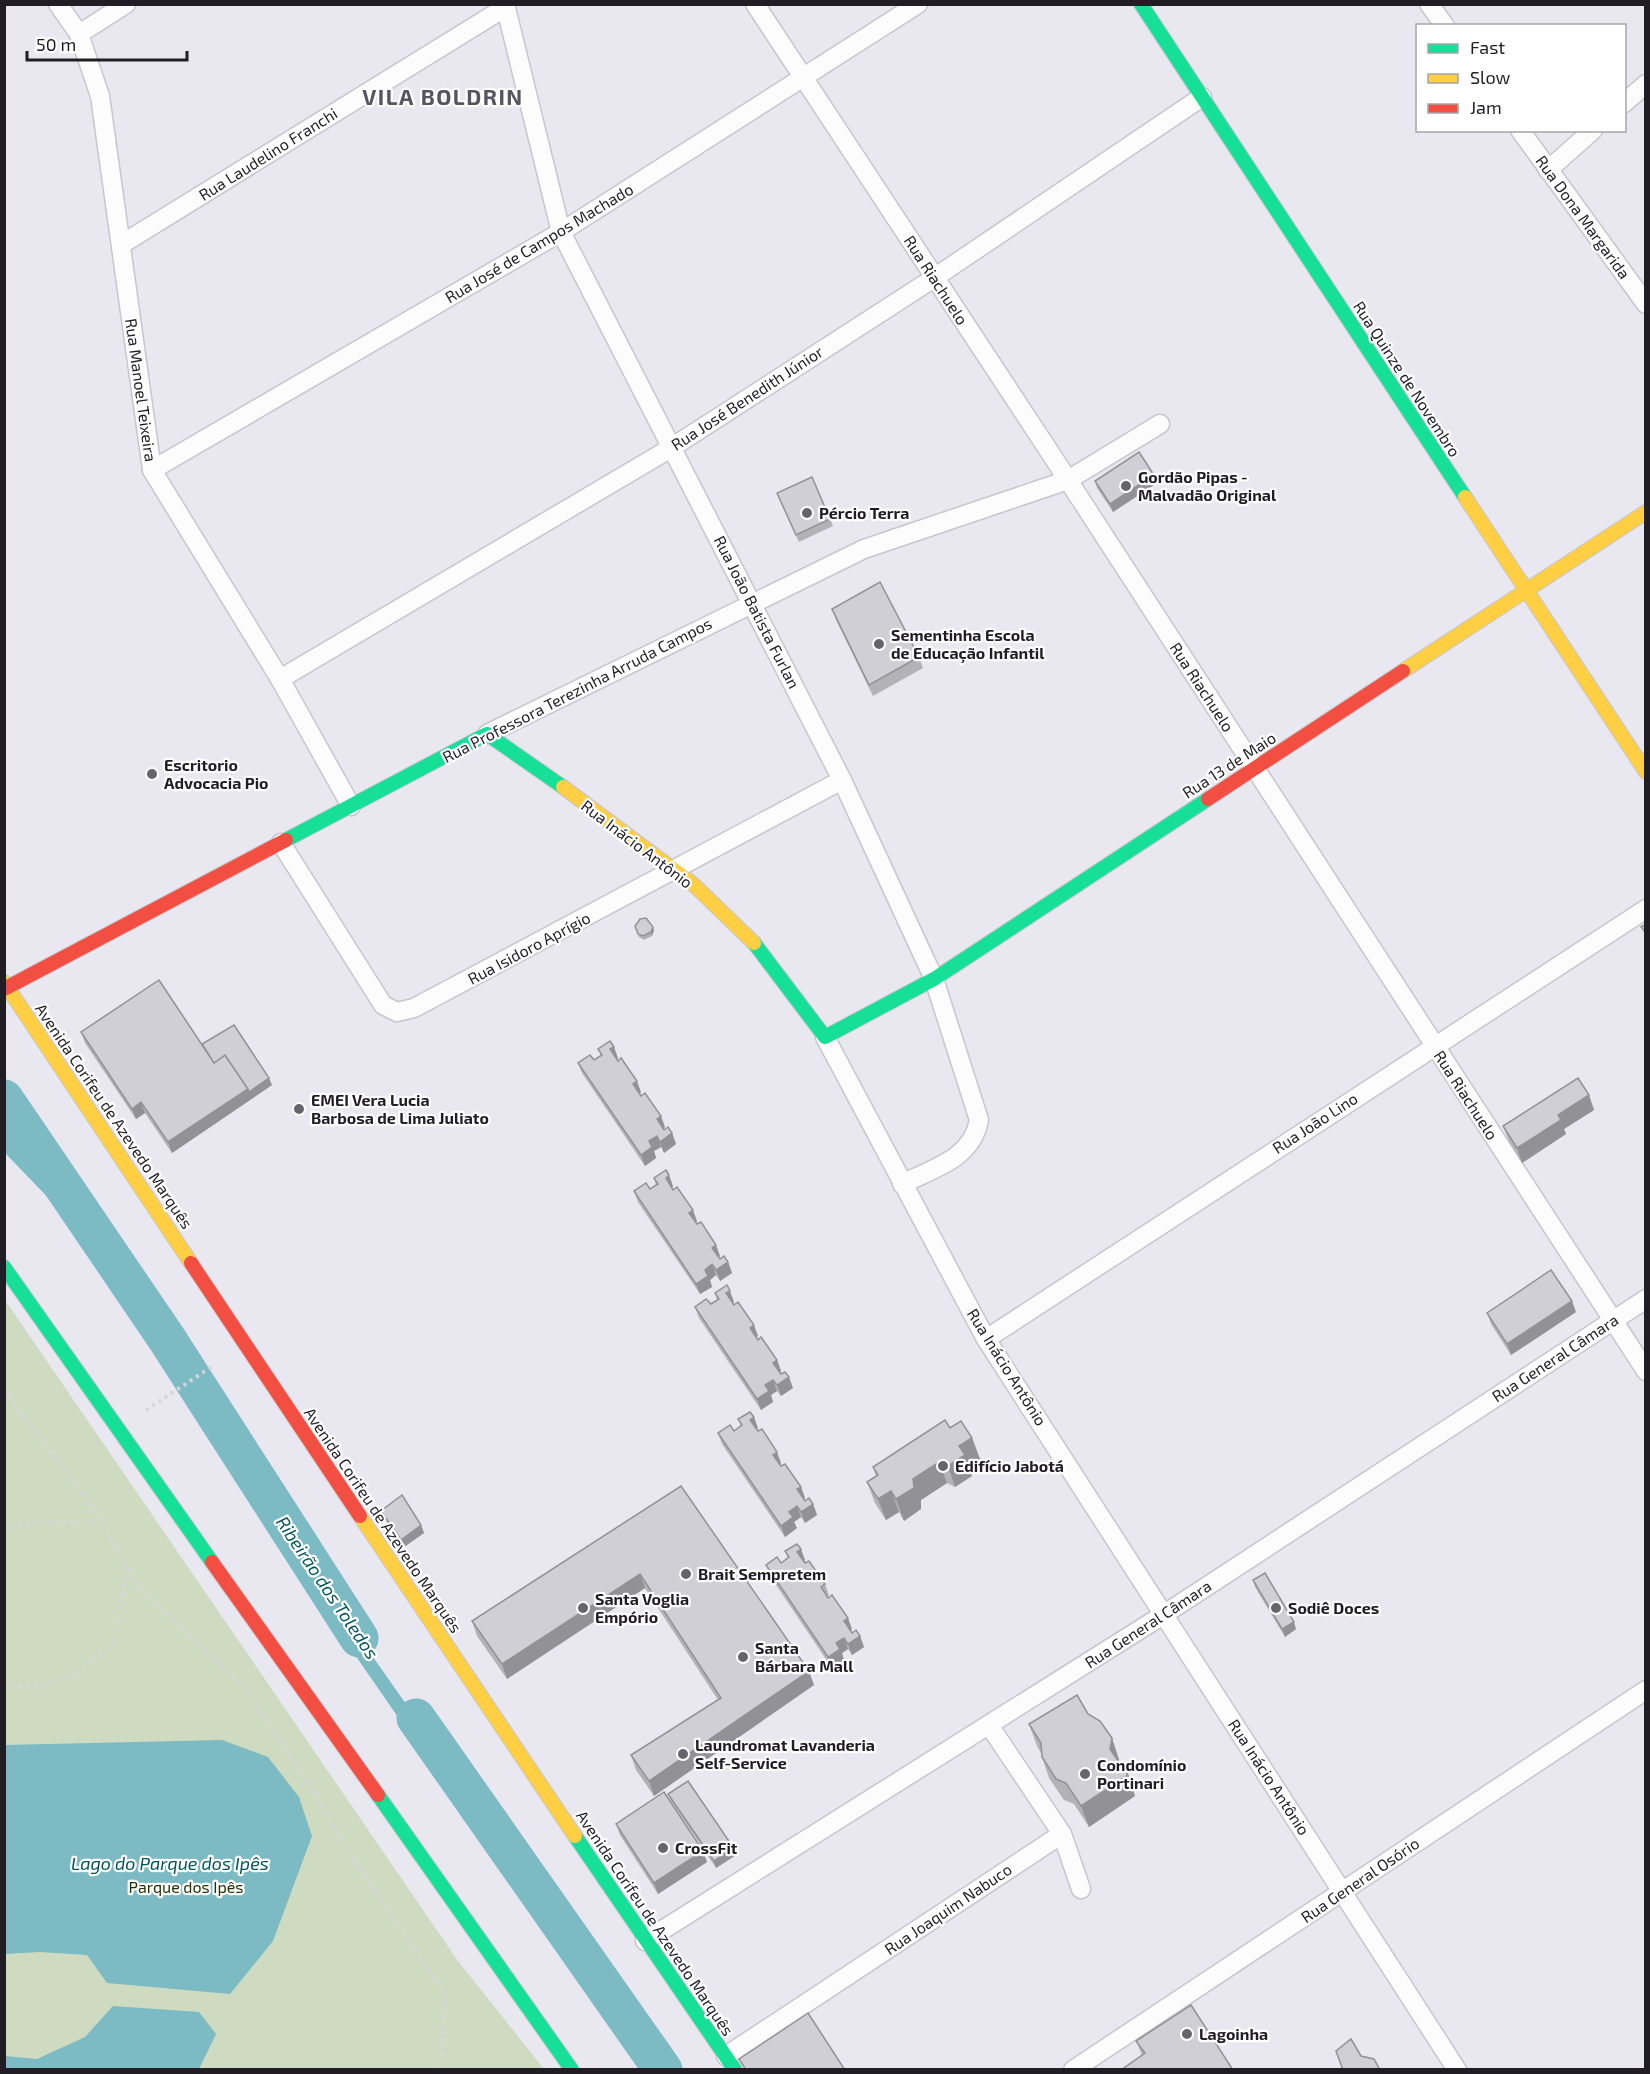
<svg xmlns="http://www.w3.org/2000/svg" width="1650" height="2074" viewBox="0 0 1650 2074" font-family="'Exo 2',sans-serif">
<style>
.green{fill:#cedbc0}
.water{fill:#7cbac4}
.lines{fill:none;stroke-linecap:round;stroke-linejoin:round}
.river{stroke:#7cbac4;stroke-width:39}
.street-casing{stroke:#c7c6cc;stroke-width:21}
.fast-casing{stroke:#c7c6cc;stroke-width:16}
.slow-casing{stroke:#c7c6cc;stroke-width:16}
.jam-casing{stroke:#c7c6cc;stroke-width:16}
.path{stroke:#d6d5d8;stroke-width:4;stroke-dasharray:3 4.5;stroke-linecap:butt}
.street{stroke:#fcfcfd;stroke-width:18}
.fast{stroke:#16e098;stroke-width:14}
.slow{stroke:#ffcf43;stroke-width:14}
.jam{stroke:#f24e42;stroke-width:14}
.wall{fill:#b3b2b7}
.shaded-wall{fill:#929195}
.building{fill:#d0cfd5;stroke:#929195;stroke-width:1.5}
.poi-dot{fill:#66656b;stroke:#fff;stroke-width:2}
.labels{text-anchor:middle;stroke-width:4.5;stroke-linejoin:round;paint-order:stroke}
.street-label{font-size:16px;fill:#201e24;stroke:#fff}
.poi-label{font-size:16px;font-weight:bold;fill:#201e24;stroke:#fff;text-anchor:start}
.park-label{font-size:16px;fill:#233306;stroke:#fff}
.water-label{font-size:18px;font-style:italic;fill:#00545b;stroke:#fff}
.district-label{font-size:22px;font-weight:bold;letter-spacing:1.5px;fill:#585562;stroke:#fff}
</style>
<rect width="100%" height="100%" fill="#e9e8f0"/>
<polygon class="green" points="5,1300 458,1961 544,2069 5,2069"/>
<g class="water">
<polygon points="4,1091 6,1101 167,1339 335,1603 657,2061 657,2069 534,1906 523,1898 277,1542 63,1213 5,1153"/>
<polygon points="222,1740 268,1757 299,1797 312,1836 273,1941 230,1994 107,1983 87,1955 40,1952 5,1954 5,1745"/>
<polygon points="113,2006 199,2012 216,2034 199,2069 5,2069 5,2056 37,2059 85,2037"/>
</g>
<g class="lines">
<g class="river">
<polyline points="4,1099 167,1339 359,1638"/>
<polyline points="416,1718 663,2070"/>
</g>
<defs>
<g id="street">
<polyline points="58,4 79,34 100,96 152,470 280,679 351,806"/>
<path d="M505,4L561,232L842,780L934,979L979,1120C972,1159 934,1168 902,1184"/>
<polyline points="755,4 1068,480 1646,1371"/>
<polyline points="1429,4 1445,26"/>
<polyline points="79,34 126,4"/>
<polyline points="1624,103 1646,84"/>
<polyline points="1520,130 1646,304"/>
<polyline points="1548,170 1593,130"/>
<polyline points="122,244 506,7"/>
<polyline points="152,470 561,232 918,4"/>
<polyline points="280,679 671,448 934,278 1202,97"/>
<polyline points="487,734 864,549 1068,480 1160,424"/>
<polyline points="281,843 383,1005 397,1012 414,1008 842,780"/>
<polyline points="825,1037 986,1339 1457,2070"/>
<polyline points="986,1339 1646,909"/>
<polyline points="1062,1834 1081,1889"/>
<polyline points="645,1941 1163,1615 1646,1299"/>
<polyline points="726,2056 1062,1834 989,1725"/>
<polyline points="1073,2070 1646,1690"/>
</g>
<g id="fast">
<polyline points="1141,4 1465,497"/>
<polyline points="286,840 487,734 563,787"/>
<polyline points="754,943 825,1037 934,979 1208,799"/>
<polyline points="4,1267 212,1562"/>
<polyline points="378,1795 572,2070"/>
<polyline points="575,1836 735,2070"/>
</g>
<g id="slow">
<polyline points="1465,497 1646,772"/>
<polyline points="1403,671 1646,512"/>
<polyline points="563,787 693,884 754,943"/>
<polyline points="4,982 191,1263"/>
<polyline points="360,1516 575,1836"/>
</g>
<g id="jam">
<polyline points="1208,799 1403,671"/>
<polyline points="4,989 286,840"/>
<polyline points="191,1263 360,1516"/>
<polyline points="212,1562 378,1795"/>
</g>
</defs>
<use href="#street" class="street-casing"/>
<use href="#fast" class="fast-casing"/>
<use href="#slow" class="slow-casing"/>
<use href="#jam" class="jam-casing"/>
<g class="path">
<polyline points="4,1391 93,1506 139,1587 243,1686 312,1789 341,1840 446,1995 441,2059 433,2070"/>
<polyline points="146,1410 213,1366"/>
<polyline points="4,1530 40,1521 101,1521"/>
<polyline points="4,1686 34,1687 74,1676 114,1642 128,1568"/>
</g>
<use href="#street" class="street"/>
<use href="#fast" class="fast"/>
<use href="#slow" class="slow"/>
<use href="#jam" class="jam"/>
</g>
<g class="wall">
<polygon points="1095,481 1157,483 1113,512 1097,488"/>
<polygon points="777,493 830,519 833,526 799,542"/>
<polygon points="832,609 919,657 923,668 873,696 836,620"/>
<polygon points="635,926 654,930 652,936 644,940 639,937"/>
<polygon points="81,1032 202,1044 272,1085 172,1153 145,1113 136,1119 85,1043"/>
<polygon points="598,1049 618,1058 616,1059 641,1092 640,1093 665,1127 663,1128 664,1130 672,1133 676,1144 664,1153 661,1147 654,1151 656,1158 645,1166 582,1073 578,1063 594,1060 601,1056"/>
<polygon points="1589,1095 1594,1110 1564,1129 1566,1134 1522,1163 1509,1141 1503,1126"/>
<polygon points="654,1178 673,1186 672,1187 697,1221 695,1222 720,1256 719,1257 720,1259 728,1262 732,1273 720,1281 716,1275 710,1280 712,1287 700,1294 638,1202 634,1191 650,1189 656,1185"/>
<polygon points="715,1293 734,1302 733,1303 758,1336 756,1337 777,1360 781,1371 780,1372 793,1388 781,1396 777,1391 771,1395 773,1402 761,1410 699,1318 695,1307 711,1304 717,1300"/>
<polygon points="1576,1312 1511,1355 1491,1324 1487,1313"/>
<polygon points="738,1419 758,1428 756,1429 781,1463 780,1464 801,1487 805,1498 803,1499 805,1501 813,1504 817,1515 805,1523 801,1517 794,1522 797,1528 785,1537 722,1444 718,1433 734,1431 741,1426"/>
<polygon points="950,1428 972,1438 980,1459 969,1466 972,1476 955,1487 947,1483 921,1500 921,1509 904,1521 899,1512 886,1520 875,1503 867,1482 876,1476 873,1467"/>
<polygon points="681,1486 814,1685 654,1796 636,1770 631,1755 718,1700 645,1588 507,1679 477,1636 472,1621"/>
<polygon points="381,1511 421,1525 424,1533 404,1547 384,1518"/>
<polygon points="785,1551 805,1560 804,1561 825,1584 829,1595 827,1596 852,1629 851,1630 852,1633 860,1636 864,1647 852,1655 848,1649 842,1653 844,1660 832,1668 770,1576 766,1565 781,1563 788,1558"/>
<polygon points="1253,1580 1296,1629 1285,1637 1255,1587"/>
<polygon points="1088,1714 1112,1738 1119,1760 1119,1762 1128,1775 1135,1796 1089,1827 1074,1804 1064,1800 1049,1778 1042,1757 1041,1753 1037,1746 1029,1724"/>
<polygon points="668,1794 733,1847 736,1855 716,1868 671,1801"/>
<polygon points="616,1824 707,1862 658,1894 620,1835"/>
<polygon points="1136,2041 1233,2070 1142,2055"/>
</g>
<g class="shaded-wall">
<polygon points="1154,475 1157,483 1113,512 1110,504"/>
<polygon points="653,927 654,930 652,936 651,932"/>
<polygon points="614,1047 618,1058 614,1060 610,1049"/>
<polygon points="269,1078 272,1085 172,1153 168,1142 248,1089"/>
<polygon points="637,1081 641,1092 637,1095 633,1084"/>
<polygon points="1589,1095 1594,1110 1564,1129 1566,1134 1522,1163 1517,1148 1558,1115"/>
<polygon points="141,1102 145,1113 136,1119 132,1109"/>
<polygon points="661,1116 665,1127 661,1130 657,1119"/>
<polygon points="672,1133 676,1144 664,1153 660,1142"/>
<polygon points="657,1136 661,1147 654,1151 656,1158 645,1166 641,1155 649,1141"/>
<polygon points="669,1175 673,1186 670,1189 666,1178"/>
<polygon points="693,1210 697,1221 693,1224 689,1213"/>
<polygon points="716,1245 720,1256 716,1259 712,1248"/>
<polygon points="728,1262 732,1273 720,1281 716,1270"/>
<polygon points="712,1264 716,1275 710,1280 712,1287 700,1294 696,1284 705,1270"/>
<polygon points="730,1291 734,1302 730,1304 726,1293"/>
<polygon points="1572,1301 1576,1312 1511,1355 1507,1344"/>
<polygon points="754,1325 758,1336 754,1339 750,1328"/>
<polygon points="777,1360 781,1371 777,1374 773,1363"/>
<polygon points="789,1377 793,1388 781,1396 777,1385"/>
<polygon points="773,1380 777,1391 771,1395 773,1402 761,1410 757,1399 765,1385"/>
<polygon points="754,1417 758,1428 754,1431 750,1420"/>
<polygon points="972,1438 980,1459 969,1466 972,1476 955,1487 948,1466 959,1446"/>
<polygon points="777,1452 781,1463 777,1466 773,1455"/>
<polygon points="939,1462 947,1483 921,1500 921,1509 904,1521 896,1499 913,1479"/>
<polygon points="801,1487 805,1498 801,1500 797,1489"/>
<polygon points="891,1491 899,1512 886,1520 878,1499"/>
<polygon points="813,1504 817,1515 805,1523 801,1512"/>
<polygon points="797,1506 801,1517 794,1522 797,1528 785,1537 781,1526 789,1512"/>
<polygon points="421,1525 424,1533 404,1547 401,1540"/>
<polygon points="801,1549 805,1560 801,1563 797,1552"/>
<polygon points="640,1574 645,1588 507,1679 502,1664"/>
<polygon points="848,1618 852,1629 848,1632 844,1621"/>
<polygon points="1294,1622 1296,1629 1285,1637 1282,1629"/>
<polygon points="860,1636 864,1647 852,1655 848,1644"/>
<polygon points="844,1638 848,1649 842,1653 844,1660 832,1668 828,1657 836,1643"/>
<polygon points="809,1671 814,1685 654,1796 649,1781"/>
<polygon points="1112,1738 1119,1760 1118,1770 1110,1749"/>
<polygon points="1128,1775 1135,1796 1089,1827 1081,1806"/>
<polygon points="733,1847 736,1855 716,1868 714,1861"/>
<polygon points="703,1851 707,1862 658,1894 654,1883"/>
</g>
<g class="building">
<polygon points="1139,452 1154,475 1110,504 1095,481"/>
<polygon points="812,477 830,519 796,535 777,493"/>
<polygon points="880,582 919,657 869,685 832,609"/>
<polygon points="646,918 653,927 651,932 643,936 638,934 635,926 640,919"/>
<polygon points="1646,924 1646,933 1641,927"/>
<polygon points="159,980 214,1063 225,1055 248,1089 168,1142 141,1102 132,1109 81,1032"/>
<polygon points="234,1025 269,1078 249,1092 248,1089 225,1055 214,1063 202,1044"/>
<polygon points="610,1041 614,1047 610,1049 618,1061 621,1058 637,1081 633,1084 641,1096 645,1093 661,1116 657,1119 664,1130 668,1127 672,1133 660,1142 657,1136 649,1141 652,1147 641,1155 578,1063 590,1055 594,1060 602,1055 598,1049"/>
<polygon points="1578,1078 1589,1095 1558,1115 1561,1120 1517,1148 1503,1126"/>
<polygon points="666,1170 669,1175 666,1178 673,1190 677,1187 693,1210 689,1213 697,1224 701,1222 716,1245 712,1248 720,1259 724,1256 728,1262 716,1270 712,1264 705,1270 708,1276 696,1284 634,1191 646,1183 650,1189 658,1184 654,1178"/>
<polygon points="1551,1270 1572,1301 1507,1344 1487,1313"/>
<polygon points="727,1285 730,1291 726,1293 734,1305 738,1302 754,1325 750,1328 758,1340 761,1337 777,1360 773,1363 781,1374 785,1372 789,1377 777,1385 773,1380 765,1385 769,1391 757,1399 695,1307 706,1299 711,1304 719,1299 715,1293"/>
<polygon points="750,1412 754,1417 750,1420 758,1431 762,1429 777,1452 773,1455 781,1466 785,1464 801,1487 797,1489 805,1501 809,1498 813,1504 801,1512 797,1506 789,1512 793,1517 781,1526 718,1433 730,1425 734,1431 742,1425 738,1419"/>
<polygon points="945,1420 950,1428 961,1421 972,1438 959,1446 965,1455 948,1466 939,1462 913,1479 914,1488 896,1499 891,1491 878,1499 867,1482 878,1475 873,1467"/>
<polygon points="681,1486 809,1671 649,1781 631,1755 721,1698 640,1574 502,1664 472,1621"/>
<polygon points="402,1495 421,1525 401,1540 381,1511"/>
<polygon points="797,1544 801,1549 797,1552 805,1563 809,1561 825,1584 821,1587 828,1598 832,1595 848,1618 844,1621 852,1633 856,1630 860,1636 848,1644 844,1638 836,1643 840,1649 828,1657 766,1565 777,1557 781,1563 789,1557 785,1551"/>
<polygon points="1265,1573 1294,1622 1282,1629 1253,1580"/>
<polygon points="1077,1695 1088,1714 1100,1721 1112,1738 1110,1749 1128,1775 1081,1806 1066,1783 1056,1779 1042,1757 1041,1743 1029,1724"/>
<polygon points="688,1781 733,1847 714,1861 668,1794"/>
<polygon points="664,1792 703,1851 654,1883 616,1824"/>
<polygon points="1191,2005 1233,2070 1121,2070 1145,2053 1136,2041"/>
<polygon points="808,2013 845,2070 746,2070 739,2059"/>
<polygon points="1351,2039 1361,2056 1374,2059 1380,2070 1343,2070 1336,2051"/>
</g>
<g class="poi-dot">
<circle cx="1126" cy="486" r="6"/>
<circle cx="807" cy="513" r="6"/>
<circle cx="879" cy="644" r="6"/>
<circle cx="152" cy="774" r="6"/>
<circle cx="299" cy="1109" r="6"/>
<circle cx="943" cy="1466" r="6"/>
<circle cx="686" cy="1574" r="6"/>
<circle cx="583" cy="1608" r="6"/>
<circle cx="1276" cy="1608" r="6"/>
<circle cx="743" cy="1657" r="6"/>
<circle cx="683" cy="1754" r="6"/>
<circle cx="1085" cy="1774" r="6"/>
<circle cx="663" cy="1848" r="6"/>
<circle cx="1187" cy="2034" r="6"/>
</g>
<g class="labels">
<g class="street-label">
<text transform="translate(268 154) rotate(-32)" y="6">Rua Laudelino Franchi</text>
<text transform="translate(1583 217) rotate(54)" y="6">Rua Dona Margarida</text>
<text transform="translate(539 243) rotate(-31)" y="6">Rua José de Campos Machado</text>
<text transform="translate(936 280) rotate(57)" y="6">Rua Riachuelo</text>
<text transform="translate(1407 379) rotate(57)" y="6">Rua Quinze de Novembro</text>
<text transform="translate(141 390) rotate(82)" y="6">Rua Manoel Teixeira</text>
<text transform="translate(747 398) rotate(-33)" y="6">Rua José Benedith Júnior</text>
<text transform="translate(757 612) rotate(63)" y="6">Rua João Batista Furlan</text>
<text transform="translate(1202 687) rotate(57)" y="6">Rua Riachuelo</text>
<text transform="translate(577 690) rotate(-27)" y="6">Rua Professora Terezinha Arruda Campos</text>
<text transform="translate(1229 765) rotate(-33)" y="6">Rua 13 de Maio</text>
<text transform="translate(637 844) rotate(37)" y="6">Rua Inácio Antônio</text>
<text transform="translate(529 948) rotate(-28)" y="6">Rua Isidoro Aprígio</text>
<text transform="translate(1466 1095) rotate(57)" y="6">Rua Riachuelo</text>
<text transform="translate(114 1116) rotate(56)" y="6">Avenida Corifeu de Azevedo Marquês</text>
<text transform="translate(1315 1123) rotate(-33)" y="6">Rua João Lino</text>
<text transform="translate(1555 1358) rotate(-33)" y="6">Rua General Câmara</text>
<text transform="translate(1007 1367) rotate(58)" y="6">Rua Inácio Antônio</text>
<text transform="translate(383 1520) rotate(56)" y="6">Avenida Corifeu de Azevedo Marquês</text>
<text transform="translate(1148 1624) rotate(-33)" y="6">Rua General Câmara</text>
<text transform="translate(1269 1777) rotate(57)" y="6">Rua Inácio Antônio</text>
<text transform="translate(1360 1880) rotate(-34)" y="6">Rua General Osório</text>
<text transform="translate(948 1909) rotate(-34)" y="6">Rua Joaquim Nabuco</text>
<text transform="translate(655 1923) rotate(56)" y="6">Avenida Corifeu de Azevedo Marquês</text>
</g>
<g class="poi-label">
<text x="1138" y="483">Gordão Pipas -<tspan x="1138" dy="18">Malvadão Original</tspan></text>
<text x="819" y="519">Pércio Terra</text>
<text x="891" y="641">Sementinha Escola<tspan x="891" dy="18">de Educação Infantil</tspan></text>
<text x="164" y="771">Escritorio<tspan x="164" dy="18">Advocacia Pio</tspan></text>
<text x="311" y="1106">EMEI Vera Lucia<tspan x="311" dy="18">Barbosa de Lima Juliato</tspan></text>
<text x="955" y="1472">Edifício Jabotá</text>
<text x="698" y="1580">Brait Sempretem</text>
<text x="595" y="1605">Santa Voglia<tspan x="595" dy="18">Empório</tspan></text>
<text x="1288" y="1614">Sodiê Doces</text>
<text x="755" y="1654">Santa<tspan x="755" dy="18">Bárbara Mall</tspan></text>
<text x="695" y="1751">Laundromat Lavanderia<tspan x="695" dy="18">Self-Service</tspan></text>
<text x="1097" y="1771">Condomínio<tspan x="1097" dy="18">Portinari</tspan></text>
<text x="675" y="1854">CrossFit</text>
<text x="1199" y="2040">Lagoinha</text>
</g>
<g class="park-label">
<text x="186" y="1893">Parque dos Ipês</text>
</g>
<g class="water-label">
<text transform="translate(327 1588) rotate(56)" y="6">Ribeirão dos Toledos</text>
<text x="170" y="1870">Lago do Parque dos Ipês</text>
</g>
<g class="district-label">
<text x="443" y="105">VILA BOLDRIN</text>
</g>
</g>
<rect width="1650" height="2074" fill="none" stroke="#201e24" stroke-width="12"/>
<rect x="1416" y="24" width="210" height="108" fill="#ffffff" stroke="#a6a5a7" stroke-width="1.5"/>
<rect x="1428" y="44" width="30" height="9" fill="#16e098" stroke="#a6a5a7" stroke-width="1.5"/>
<text x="1470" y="54" font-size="18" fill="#201e24">Fast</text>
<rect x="1428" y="74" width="30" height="9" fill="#ffcf43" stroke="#a6a5a7" stroke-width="1.5"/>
<text x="1470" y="84" font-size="18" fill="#201e24">Slow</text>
<rect x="1428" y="104" width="30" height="9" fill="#f24e42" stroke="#a6a5a7" stroke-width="1.5"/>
<text x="1470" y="114" font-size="18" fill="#201e24">Jam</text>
<path d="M27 51v9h160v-9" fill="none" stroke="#201e24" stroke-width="3"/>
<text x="36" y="51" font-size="18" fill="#201e24" stroke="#ffffff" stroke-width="4.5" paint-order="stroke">50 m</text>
</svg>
